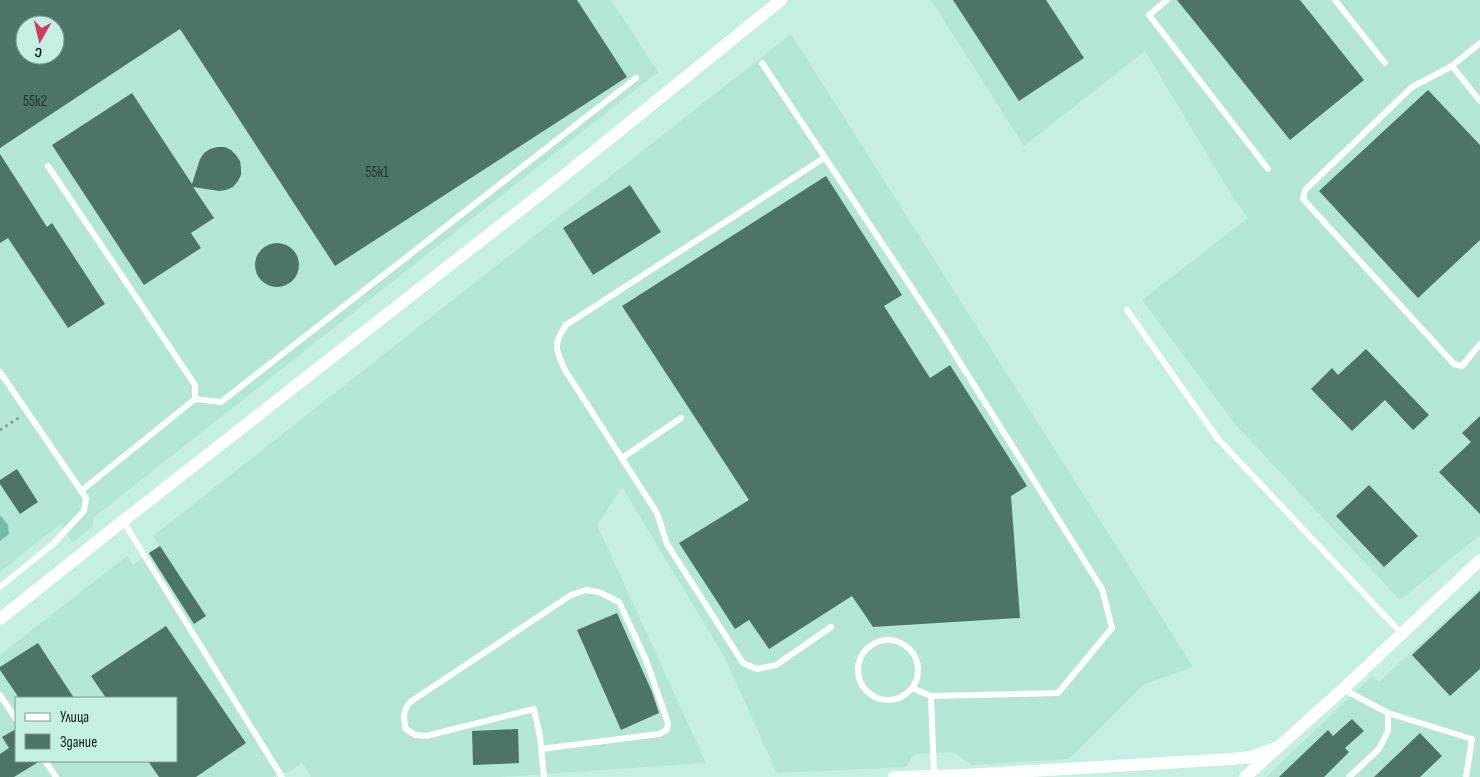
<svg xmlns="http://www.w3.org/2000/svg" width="1480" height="777" viewBox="0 0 1480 777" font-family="'Sofia Sans Condensed',sans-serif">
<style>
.built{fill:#b3e6d7;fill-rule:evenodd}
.water{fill:#74bba8}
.building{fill:#4d7469;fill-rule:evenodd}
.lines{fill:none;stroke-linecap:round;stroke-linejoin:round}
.path{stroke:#77968e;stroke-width:2.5;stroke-dasharray:2.5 4;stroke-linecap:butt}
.service{stroke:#fff;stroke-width:6}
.minor{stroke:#fff;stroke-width:12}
.labels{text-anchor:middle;stroke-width:4;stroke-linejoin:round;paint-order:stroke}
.number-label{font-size:15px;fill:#1e342e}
</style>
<rect width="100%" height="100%" fill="#c5efe3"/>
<g class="built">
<path d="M0,0H611L658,72L93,518V526L73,543L60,524L0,572ZM25,25H55V55H25Z"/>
<polygon points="931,0 1480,0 1480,535 1400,600 1235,424 1142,300 1248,218 1234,199 1145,51 1024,146"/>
<path d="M791,34L1193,667L1144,684L1069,759L971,765L954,752L914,754L906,767L777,773L724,656L622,487L597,525L706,763L500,777H311L302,763L289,772L280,773L273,777H0V655L127,556L133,565L159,546L153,536ZM16,698H176V761H16Z"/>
<polygon points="1480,588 1480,777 1266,777 1372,676 1379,682"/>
</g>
<polygon class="water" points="0,515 8,525 9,534 0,541"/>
<g class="building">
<path d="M0,0H577L627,77L335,266L180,29L0,148ZM25,25H55V55H25Z"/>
<polygon points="953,0 1046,0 1084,58 1019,101"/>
<polygon points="1177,0 1300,0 1364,80 1290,140"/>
<polygon points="1428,90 1480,145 1480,240 1418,298 1319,191"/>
<polygon points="132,93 192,184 200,159 204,153 210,149 217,147 225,147 231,150 236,155 240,161 241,168 241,175 238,181 233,187 226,190 219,191 193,187 214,218 191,233 201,248 144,285 52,145"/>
<polygon points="0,154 47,227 52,223 105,304 68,328 8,238 0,243"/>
<polygon points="826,176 902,295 884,306 930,378 950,365 1027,486 1011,496 1020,618 873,627 852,596 769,649 749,620 735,629 679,543 749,500 622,306"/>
<polygon points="630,185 661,232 593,275 563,228"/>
<circle cx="277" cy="265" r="22"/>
<polygon points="1366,349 1429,415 1413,430 1385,400 1352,431 1311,389 1332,368 1338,375"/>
<polygon points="1480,416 1480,514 1439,472 1471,442 1462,433"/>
<polygon points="17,469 38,502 20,514 0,484 0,480"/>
<polygon points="1369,485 1418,536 1384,567 1336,516"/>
<polygon points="160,546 206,616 194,624 149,553"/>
<polygon points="1480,591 1480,669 1450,696 1412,655"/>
<polygon points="617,613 652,692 659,713 621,730 577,630"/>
<polygon points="166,626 246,743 196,777 159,777 148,761 176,761 176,698 106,698 91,676"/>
<polygon points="38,643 74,698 19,698 0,670 0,667"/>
<polygon points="1352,719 1364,731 1345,748 1349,752 1324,777 1279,777 1328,730 1333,736"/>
<polygon points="16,729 16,761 40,761 14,777 0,777 0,754 9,748 2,737"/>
<polygon points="518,729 519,763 473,765 472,731"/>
<polygon points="1420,733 1442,756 1420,777 1374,777"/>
</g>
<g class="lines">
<polyline class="path" points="0,430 20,417"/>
<g class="service">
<polyline points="1167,0 1149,15 1268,169"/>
<polyline points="1335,0 1385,63"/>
<polyline points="1480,43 1452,66 1412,87 1305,190 1303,199 1454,364 1462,366 1480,344"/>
<polyline points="762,63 937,326 1102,589 1112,628 1058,693 931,696 912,688"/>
<polyline points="1452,66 1480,101"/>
<path d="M824,158L566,325C553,344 555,349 565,370L657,513L667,544L743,663L757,669L776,665L831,627"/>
<polyline points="48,166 195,385 195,399 81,491"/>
<polyline points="1127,310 1218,439 1402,634"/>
<polyline points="0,372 86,498 84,511 53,544 0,587"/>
<polyline points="195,399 221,402 636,78"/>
<polyline points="622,458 681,418"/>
<polyline points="123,521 282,777"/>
<circle cx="888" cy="670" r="30"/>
<polyline points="1343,689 1388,713 1472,739 1466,777"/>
<polyline points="0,695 16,719"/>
<polyline points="931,696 934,775"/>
<path d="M541,749L659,734L667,730L668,723L646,660L619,602L599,592L586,590L571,595L410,702C403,711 403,718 406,729L415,735L426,736L534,709L540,737L544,777"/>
<polyline points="45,761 56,777"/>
<polyline points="1349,777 1379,749 1388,731 1388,713"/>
</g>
<g class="minor">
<polyline points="0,619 123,521 561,178 781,0"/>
<polyline points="894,777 965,775 1231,759 1251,757 1278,747"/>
<polyline points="1245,777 1343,689 1480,560"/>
</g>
</g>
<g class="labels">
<g class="number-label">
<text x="35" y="106">55к2</text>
<text x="377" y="177">55к1</text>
</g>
</g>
<rect x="15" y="697" width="162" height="65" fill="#c5efe3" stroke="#7c9b93"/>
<rect x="25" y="713" width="25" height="8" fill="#ffffff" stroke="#7c9b93"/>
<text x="60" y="722" font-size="15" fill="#0e1e1a">Улица</text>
<rect x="25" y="734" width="25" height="15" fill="#4d7469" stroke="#7c9b93"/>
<text x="60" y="747" font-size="15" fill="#0e1e1a">Здание</text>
<g transform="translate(40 40) rotate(188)"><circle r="24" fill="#c5efe3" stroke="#7c9b93"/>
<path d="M0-4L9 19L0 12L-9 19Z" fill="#cd3d59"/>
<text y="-8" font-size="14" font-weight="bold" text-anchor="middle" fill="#0e1e1a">С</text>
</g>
</svg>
